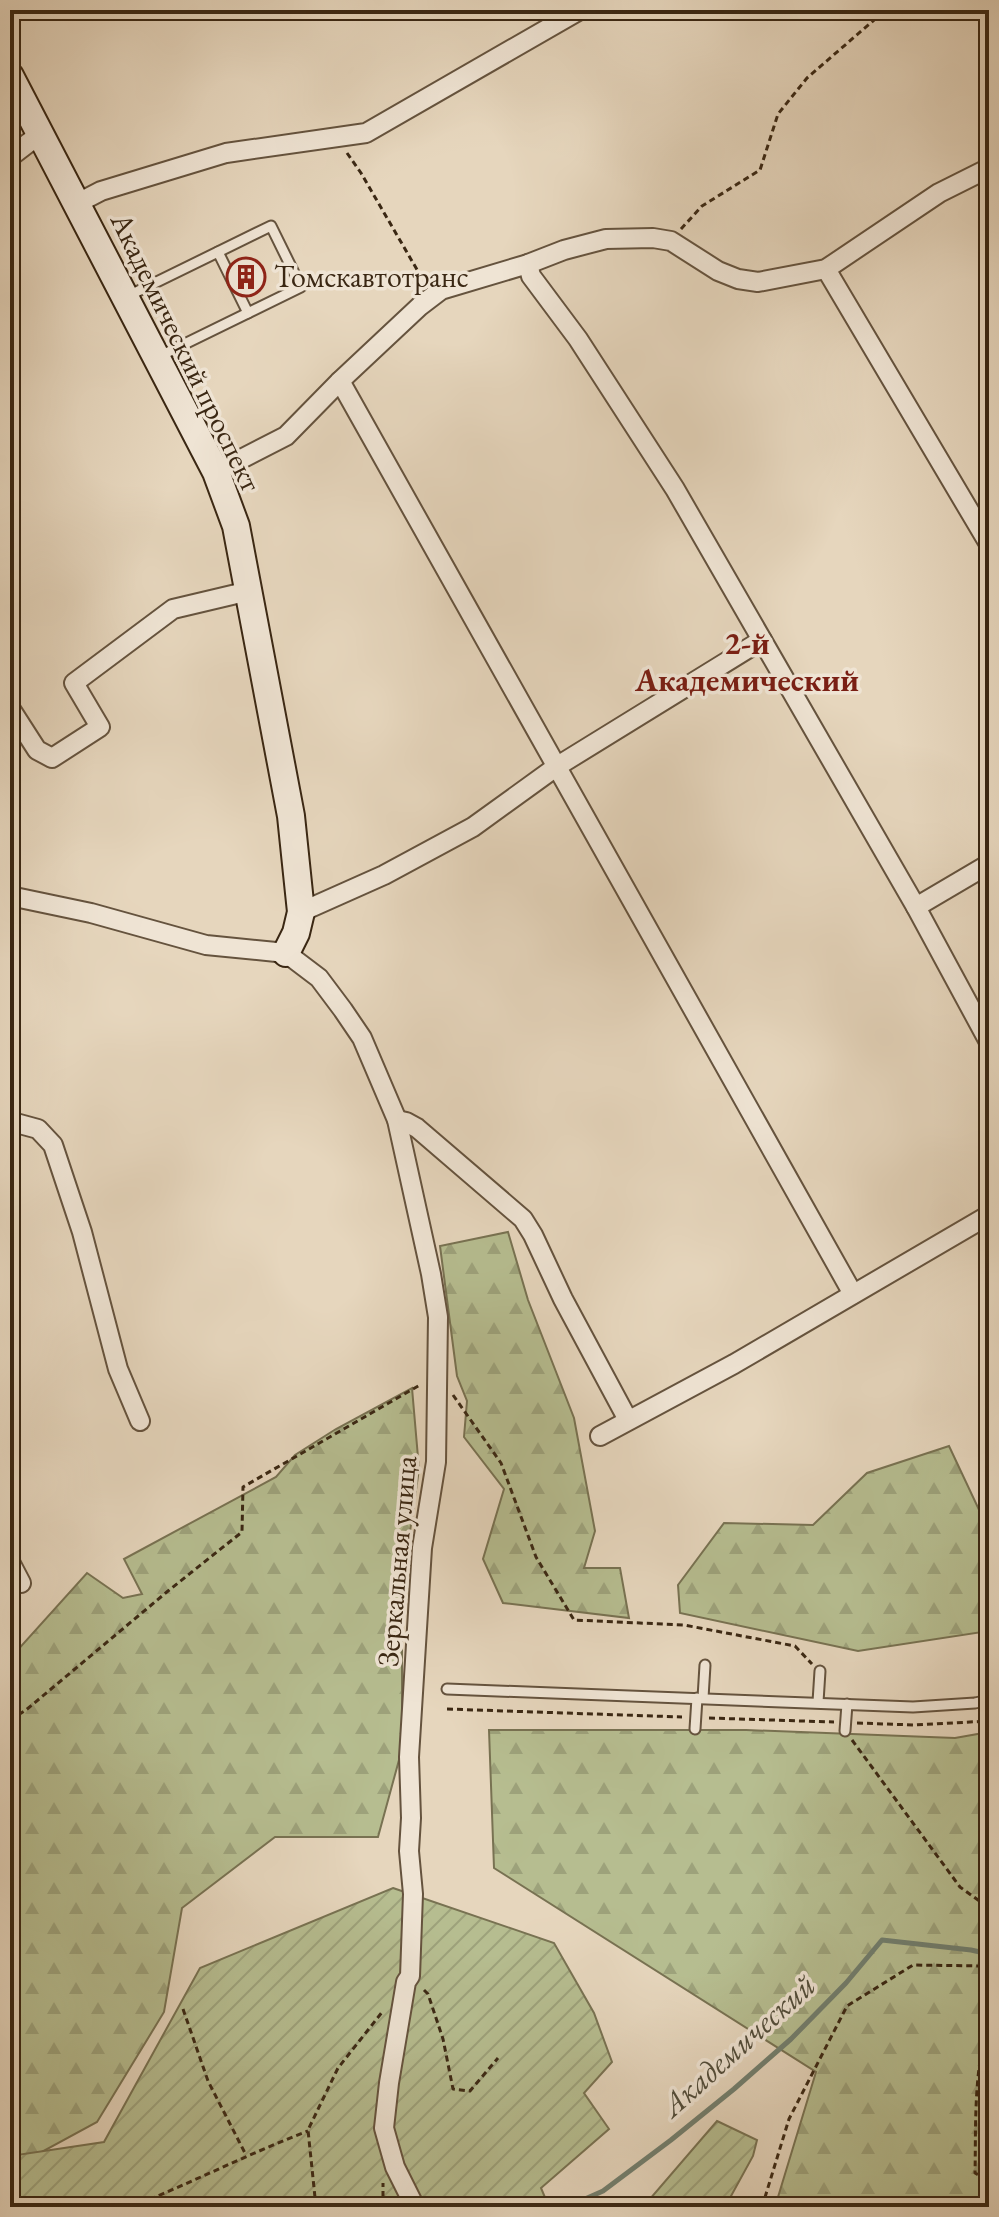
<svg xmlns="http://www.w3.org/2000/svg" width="999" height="2217" viewBox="0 0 999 2217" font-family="'EB Garamond',serif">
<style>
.forest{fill:url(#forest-firs);stroke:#787252;stroke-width:2}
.garden{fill:url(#garden-furrows);stroke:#787252;stroke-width:2}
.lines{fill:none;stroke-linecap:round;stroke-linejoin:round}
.stream{stroke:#727f6f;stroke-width:5}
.lane-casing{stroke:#65533e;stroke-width:13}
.street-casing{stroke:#65533e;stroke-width:22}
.secondary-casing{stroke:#3a2713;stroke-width:30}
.path{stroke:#3a2713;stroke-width:3;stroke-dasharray:6 4;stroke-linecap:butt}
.lane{stroke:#efe4d4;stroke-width:9}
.street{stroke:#efe4d4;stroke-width:18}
.secondary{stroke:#efe4d4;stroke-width:26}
.labels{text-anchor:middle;stroke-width:7;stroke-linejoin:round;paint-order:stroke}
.poi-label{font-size:30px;fill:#3a2713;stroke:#efe4d4;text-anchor:start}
.street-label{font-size:30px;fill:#3a2713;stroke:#efe4d4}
.neighbourhood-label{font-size:32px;font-weight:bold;fill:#7a1f14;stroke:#efe4d4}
.water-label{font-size:32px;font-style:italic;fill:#514c3a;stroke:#efe4d4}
</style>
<defs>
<pattern id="forest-firs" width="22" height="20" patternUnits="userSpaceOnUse" patternTransform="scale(2)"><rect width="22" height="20" fill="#b6bd90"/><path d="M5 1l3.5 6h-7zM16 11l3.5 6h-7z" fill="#9da27b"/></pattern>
<pattern id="garden-furrows" width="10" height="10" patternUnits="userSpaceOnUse" patternTransform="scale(2)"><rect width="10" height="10" fill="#b6bd90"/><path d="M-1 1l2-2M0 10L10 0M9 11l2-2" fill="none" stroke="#9da27b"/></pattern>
</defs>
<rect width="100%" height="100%" fill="#e6d6bd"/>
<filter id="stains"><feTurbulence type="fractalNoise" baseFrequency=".0025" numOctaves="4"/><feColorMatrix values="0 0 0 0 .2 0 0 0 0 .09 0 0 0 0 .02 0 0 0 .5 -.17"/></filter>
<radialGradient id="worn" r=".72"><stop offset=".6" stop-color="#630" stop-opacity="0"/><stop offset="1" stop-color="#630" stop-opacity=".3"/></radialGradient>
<g class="forest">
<polygon points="508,1232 528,1300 574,1418 595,1531 584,1568 620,1568 629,1618 503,1603 483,1559 504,1489 464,1437 467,1401 457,1376 440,1246"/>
<polygon points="412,1388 419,1469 402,1587 402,1749 378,1837 275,1837 182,1908 164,2012 97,2122 16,2166 10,2165 10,1693 17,1689 14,1654 87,1573 123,1598 142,1594 124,1559 276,1477 295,1455 336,1429"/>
<polygon points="949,1446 989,1531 989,1631 858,1651 680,1613 678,1585 724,1523 813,1525 867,1473"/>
<polygon points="489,1730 746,1730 955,1738 989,1732 989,2207 775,2207 816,2072 494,1868"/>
</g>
<g class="garden">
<polygon points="393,1888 554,1943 594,2013 612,2062 584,2093 609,2129 541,2188 549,2207 10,2207 10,2156 104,2142 200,1968"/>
<polygon points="717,2121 757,2140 753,2156 725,2207 643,2207"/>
</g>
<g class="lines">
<polyline class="stream" points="567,2207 603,2191 671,2140 734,2089 791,2039 846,1983 882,1940 971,1950 989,1954"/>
<defs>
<g id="lane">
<polyline points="218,252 248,313"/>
<polyline points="126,297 271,226 301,287 160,356"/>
<polyline points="447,1689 913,1707 975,1703 989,1700"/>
<polyline points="703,1698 705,1665"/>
<polyline points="818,1702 820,1671"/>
<polyline points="695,1729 697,1698"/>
<polyline points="845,1731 847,1704"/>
</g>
<g id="street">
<polyline points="10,14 17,10"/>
<polyline points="10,157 40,134"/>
<polyline points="76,204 101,191 226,153 366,133 580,10"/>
<polyline points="528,264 531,276 578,339 675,489 916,907 989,1042"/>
<polyline points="826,269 989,544"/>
<polyline points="340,381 853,1294"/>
<polyline points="216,472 286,436 340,381 420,306 441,290 528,264 564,250 606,239 653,238 671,241 718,271 738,279 758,282 826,269 939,193 989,168"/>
<polyline points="10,708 37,750 52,758 100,727 74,683 173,609 249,591"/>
<polyline points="10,896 91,913 206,945 286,953 319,978 343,1010 362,1038 397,1120 431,1274 438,1317 436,1462 422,1548 409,1757 411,1818 409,1851 413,1894 410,1976 406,1982 389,2083 384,2128 395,2167 415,2207"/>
<polyline points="916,907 989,864"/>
<polyline points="301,912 384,875 473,827 556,767 762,640"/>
<polyline points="397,1120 406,1122 417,1128 523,1219 533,1235 563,1299 628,1420"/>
<polyline points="10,1124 16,1123 38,1129 53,1145 82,1232 118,1369 140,1421"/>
<polyline points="600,1436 734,1364 989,1215"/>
<polyline points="10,1562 21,1583"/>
</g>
<polyline id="secondary" points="10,76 216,472 236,526 291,816 301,912 296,933 286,953"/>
</defs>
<use href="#lane" class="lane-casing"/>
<use href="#street" class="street-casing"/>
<use href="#secondary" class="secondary-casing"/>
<g class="path">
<polyline points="347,153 361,173 423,280"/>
<polyline points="681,229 702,206 760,170 778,114 807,78 874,20 890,10"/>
<polyline points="453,1395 501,1463 536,1557 574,1620 684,1625 795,1646 812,1664"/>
<polyline points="447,1709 682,1717"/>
<polyline points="709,1718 834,1722"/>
<polyline points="10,1720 26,1710 168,1591 242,1532 243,1487 420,1385"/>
<polyline points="857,1723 914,1725 989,1721"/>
<polyline points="852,1740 960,1887 989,1908"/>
<polyline points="424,1990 428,1994 443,2039 453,2089 470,2091 498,2058"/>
<polyline points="183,2009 208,2081 246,2155"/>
<path d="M989,2032C973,2059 976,2139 975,2173L989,2181"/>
<path d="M131,2207C191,2183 248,2154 308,2131"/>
<polyline points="316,2207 308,2130 338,2068 383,2011"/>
<polyline points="383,2207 383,2183"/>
<polyline points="762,2207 789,2119 847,2006 913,1965 985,1966 989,1968"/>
</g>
<use href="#lane" class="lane"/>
<use href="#street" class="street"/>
<use href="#secondary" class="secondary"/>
</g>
<defs>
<symbol id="building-ring" viewBox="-11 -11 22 22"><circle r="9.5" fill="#efe4d4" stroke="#8f2418" stroke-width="1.5"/><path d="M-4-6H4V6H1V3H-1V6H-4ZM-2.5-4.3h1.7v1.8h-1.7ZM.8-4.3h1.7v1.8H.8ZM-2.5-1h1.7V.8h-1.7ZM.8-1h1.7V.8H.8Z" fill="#8f2418"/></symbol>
</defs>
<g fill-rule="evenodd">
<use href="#building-ring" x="224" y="255" width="44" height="44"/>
</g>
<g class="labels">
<g class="poi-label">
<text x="274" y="287">Томскавтотранс</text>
</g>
<g class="street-label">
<text transform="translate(186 352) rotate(64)" y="10">Академический проспект</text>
<text transform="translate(397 1561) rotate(-85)" y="10">Зеркальная улица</text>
</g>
<g class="neighbourhood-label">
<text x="747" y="654">2-й<tspan x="747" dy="37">Академический</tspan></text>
</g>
<g class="water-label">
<text transform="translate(738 2045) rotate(-42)" y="11">Академический</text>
</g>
</g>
<rect width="999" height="2217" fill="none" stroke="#e6d6bd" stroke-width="40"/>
<rect x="12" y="12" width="975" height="2193" fill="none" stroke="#3a2713" stroke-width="4"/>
<rect x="20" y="20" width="959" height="2177" fill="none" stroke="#3a2713" stroke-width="2"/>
<rect width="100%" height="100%" filter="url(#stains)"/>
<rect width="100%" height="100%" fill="url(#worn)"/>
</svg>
